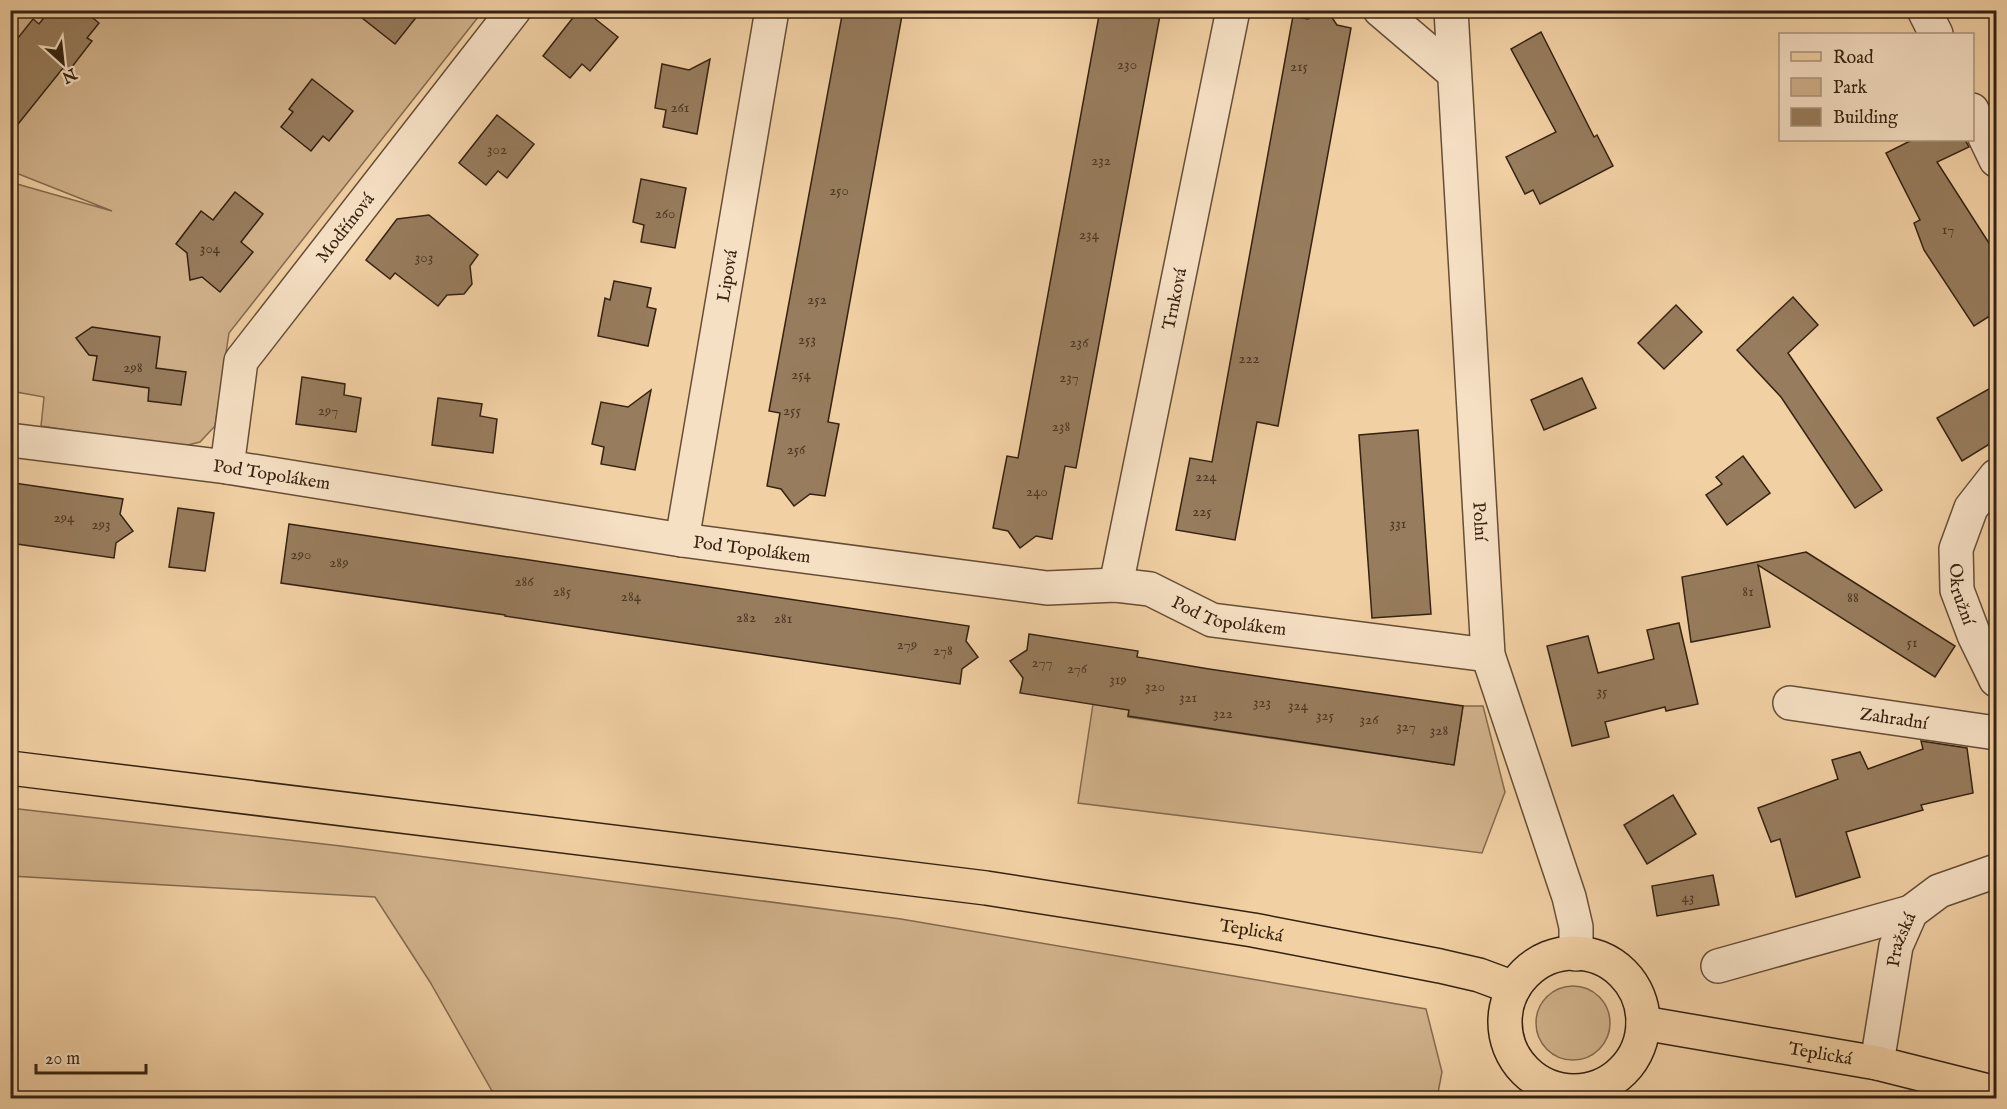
<svg xmlns="http://www.w3.org/2000/svg" width="2007" height="1109" viewBox="0 0 2007 1109" font-family="'IM FELL English',serif">
<style>
.green{fill:#d1b28b;stroke:#846a4e;stroke-width:1.5}
.building{fill:#977c5d;stroke:#362210;stroke-width:1.5}
.lines{fill:none;stroke-linecap:round;stroke-linejoin:round}
.minor-casing{stroke:#654e35;stroke-width:36}
.major-casing{stroke:#362210;stroke-width:36}
.minor{stroke:#f6e0c4;stroke-width:33}
.major{stroke:#f1d0a4;stroke-width:33}
.labels{text-anchor:middle;stroke-width:5;stroke-linejoin:round;paint-order:stroke}
.number-label{font-size:15px;fill:#4e3823}
.street-label{font-size:18px;fill:#362210;stroke:#f6e0c4}
</style>
<rect width="100%" height="100%" fill="#f1d0a4"/>
<filter id="stains"><feTurbulence type="fractalNoise" baseFrequency=".00333" numOctaves="4"/><feColorMatrix values="0 0 0 0 .2 0 0 0 0 .09 0 0 0 0 .02 0 0 0 .5 -.17"/></filter>
<radialGradient id="worn" r=".72"><stop offset=".6" stop-color="#630" stop-opacity="0"/><stop offset="1" stop-color="#630" stop-opacity=".3"/></radialGradient>
<g class="green">
<polygon points="11,11 483,11 229,333 215,426 200,442 180,447 41,426 44,397 11,391 10,182 112,211 11,171"/>
<polygon points="1093,704 1129,710 1128,717 1454,765 1463,706 1483,706 1505,792 1482,853 1078,803"/>
<polygon points="10,808 341,846 901,919 1426,1009 1442,1072 1437,1098 496,1098 430,982 375,897 11,876"/>
<circle cx="1573" cy="1023" r="37"/>
</g>
<g class="building">
<polygon points="50,10 83,10 99,23 87,38 92,41 68,72 63,68 10,134 10,48 33,19 39,24"/>
<polygon points="352,10 422,10 395,44"/>
<polygon points="579,10 584,10 618,37 590,71 582,64 570,78 543,56"/>
<polygon points="843,10 903,10 828,422 839,424 825,496 810,494 794,506 781,489 767,486 780,413 769,411"/>
<polygon points="1100,10 1161,10 1076,468 1065,466 1052,539 1036,536 1020,548 1008,531 993,528 1007,456 1018,458"/>
<polygon points="1321,10 1327,10 1337,25 1351,28 1278,426 1257,422 1235,540 1176,530 1190,458 1212,462 1293,16 1308,19"/>
<polygon points="1541,32 1594,137 1597,135 1613,166 1540,204 1533,190 1525,194 1506,157 1556,132 1511,49"/>
<polygon points="710,59 697,134 663,127 666,110 655,108 662,64 689,70"/>
<polygon points="312,79 353,111 329,141 323,136 311,151 281,127 293,112 289,109"/>
<polygon points="497,115 534,144 507,178 498,171 486,185 459,163"/>
<polygon points="1912,140 1965,140 1969,147 1937,162 1996,254 1996,312 1974,326 1924,250 1914,223 1920,220 1886,153"/>
<polygon points="641,179 686,188 675,248 641,242 644,225 633,222"/>
<polygon points="235,192 263,214 241,242 253,252 220,292 202,277 190,280 187,253 176,244 201,211 213,220"/>
<polygon points="429,215 478,255 470,266 472,284 464,294 447,295 438,306 395,273 390,279 366,260 397,219"/>
<polygon points="614,281 651,288 647,307 656,309 648,346 598,336 605,298 610,300"/>
<polygon points="1793,297 1818,325 1788,353 1882,490 1855,508 1781,397 1737,350"/>
<polygon points="1676,305 1702,332 1664,369 1638,343"/>
<polygon points="92,327 160,337 156,368 186,372 181,405 148,401 149,388 93,380 97,356 89,355 76,338"/>
<polygon points="302,377 345,384 344,395 361,398 356,432 296,424"/>
<polygon points="1582,378 1596,408 1544,430 1531,400"/>
<polygon points="1996,385 1996,440 1962,461 1937,418"/>
<polygon points="651,390 635,470 601,464 604,447 592,444 601,402 628,407"/>
<polygon points="438,398 482,404 480,416 497,419 493,453 432,445"/>
<polygon points="1418,430 1431,614 1372,618 1359,435"/>
<polygon points="1743,456 1770,493 1727,525 1706,495 1722,484 1716,477"/>
<polygon points="14,483 123,499 120,514 133,531 116,543 114,558 10,543 10,507"/>
<polygon points="178,508 214,513 205,571 169,567"/>
<polygon points="289,524 969,626 966,641 978,657 962,669 960,684 617,633 505,616 505,615 281,583"/>
<polygon points="1806,552 1955,646 1935,677 1758,565 1770,627 1691,642 1682,577"/>
<polygon points="1679,623 1698,704 1666,711 1665,707 1605,722 1609,737 1572,746 1547,646 1588,636 1598,673 1654,659 1647,630"/>
<polygon points="1029,634 1138,651 1137,657 1209,669 1463,706 1454,765 1128,716 1129,710 1020,693 1023,678 1010,661 1027,650"/>
<polygon points="1921,741 1967,748 1973,793 1921,805 1923,810 1846,832 1860,877 1796,897 1780,839 1771,842 1758,808 1838,779 1832,760 1860,752 1868,769 1923,749"/>
<polygon points="1673,795 1696,834 1647,864 1624,825"/>
<polygon points="1713,875 1719,905 1657,916 1652,886"/>
</g>
<g class="lines">
<defs>
<g id="minor">
<polyline points="1380,10 1454,73"/>
<path id="s1" d="M1451,10L1488,655L1569,897L1576,927V954"/>
<polyline points="1924,10 1936,34"/>
<polyline points="1972,110 1996,160"/>
<path id="s2" d="M10,440L227,467L682,540L1047,588L1116,585L1150,589L1212,620L1488,655"/>
<path id="s3" d="M227,467L241,361L514,10"/>
<path id="s4" d="M1996,476L1971,508L1956,549L1957,590L1974,635L1996,680"/>
<path id="s5" d="M682,540L772,10"/>
<path id="s6" d="M1116,585L1233,10"/>
<path id="s7" d="M1790,703L1996,733"/>
<polyline points="1718,966 1911,912"/>
<path id="s8" d="M1877,1063L1896,946L1911,912L1939,891L1996,871"/>
</g>
<g id="major">
<path id="s9" d="M10,768L986,888L1253,930L1440,966L1479,975L1514,988"/>
<circle cx="1574" cy="1022" r="69"/>
<path id="s10" d="M1643,1023L1877,1063L1996,1093"/>
</g>
</defs>
<use href="#minor" class="minor-casing"/>
<use href="#major" class="major-casing"/>
<use href="#minor" class="minor"/>
<use href="#major" class="major"/>
</g>
<g class="labels">
<g class="number-label">
<text x="1127" y="69">230</text>
<text x="1299" y="71">215</text>
<text x="680" y="112">261</text>
<text x="497" y="154">302</text>
<text x="1101" y="165">232</text>
<text x="839" y="195">250</text>
<text x="665" y="218">260</text>
<text x="1948" y="234">17</text>
<text x="1089" y="239">234</text>
<text x="210" y="253">304</text>
<text x="424" y="262">303</text>
<text x="817" y="304">252</text>
<text x="807" y="344">253</text>
<text x="1079" y="347">236</text>
<text x="1249" y="363">222</text>
<text x="133" y="372">298</text>
<text x="801" y="379">254</text>
<text x="1069" y="382">237</text>
<text x="328" y="415">297</text>
<text x="792" y="415">255</text>
<text x="1061" y="431">238</text>
<text x="796" y="454">256</text>
<text x="1206" y="481">224</text>
<text x="1037" y="496">240</text>
<text x="1202" y="516">225</text>
<text x="64" y="522">294</text>
<text x="1398" y="528">331</text>
<text x="101" y="529">293</text>
<text x="301" y="559">290</text>
<text x="339" y="567">289</text>
<text x="524" y="586">286</text>
<text x="562" y="596">285</text>
<text x="1748" y="596">81</text>
<text x="631" y="601">284</text>
<text x="1853" y="602">88</text>
<text x="746" y="622">282</text>
<text x="783" y="623">281</text>
<text x="1912" y="647">51</text>
<text x="907" y="649">279</text>
<text x="943" y="655">278</text>
<text x="1042" y="667">277</text>
<text x="1077" y="673">276</text>
<text x="1118" y="684">319</text>
<text x="1155" y="691">320</text>
<text x="1602" y="696">35</text>
<text x="1188" y="702">321</text>
<text x="1262" y="707">323</text>
<text x="1298" y="710">324</text>
<text x="1223" y="718">322</text>
<text x="1325" y="720">325</text>
<text x="1369" y="724">326</text>
<text x="1406" y="731">327</text>
<text x="1439" y="735">328</text>
<text x="1688" y="902">43</text>
</g>
<g class="street-label">
<text dy="6" stroke="none"><textPath href="#s3" startOffset="276">Modřínová</textPath></text>
<text dy="6" stroke="none"><textPath href="#s5" startOffset="268">Lipová</textPath></text>
<text dy="6" stroke="none"><textPath href="#s6" startOffset="292">Trnková</textPath></text>
<text dy="6" stroke="none"><textPath href="#s2" startOffset="264">Pod Topolákem</textPath></text>
<text dy="6" stroke="none"><textPath href="#s1" startOffset="512">Polní</textPath></text>
<text dy="6" stroke="none"><textPath href="#s2" startOffset="750">Pod Topolákem</textPath></text>
<text dy="6" stroke="none"><textPath href="#s4" startOffset="130">Okružní</textPath></text>
<text dy="6" stroke="none"><textPath href="#s2" startOffset="1236">Pod Topolákem</textPath></text>
<text dy="6" stroke="none"><textPath href="#s7" startOffset="105">Zahradní</textPath></text>
<text dy="6" stroke="none"><textPath href="#s9" startOffset="1252">Teplická</textPath></text>
<text dy="6" stroke="none"><textPath href="#s8" startOffset="126">Pražská</textPath></text>
<text dy="6" stroke="none"><textPath href="#s10" startOffset="180">Teplická</textPath></text>
</g>
</g>
<rect width="2007" height="1109" fill="none" stroke="#f1d0a4" stroke-width="36"/>
<rect x="12" y="12" width="1983" height="1085" fill="none" stroke="#362210" stroke-width="3"/>
<rect x="18" y="18" width="1971" height="1073" fill="none" stroke="#362210" stroke-width="1.5"/>
<rect x="1779" y="33" width="195" height="108" fill="#f6e0c4" stroke="#a9947c" stroke-width="1.5"/>
<rect x="1791" y="52" width="30" height="9" fill="#f1d0a4" stroke="#a9947c" stroke-width="1.5"/>
<text x="1833" y="63" font-size="18" fill="#362210">Road</text>
<rect x="1791" y="78" width="30" height="18" fill="#d1b28b" stroke="#a9947c" stroke-width="1.5"/>
<text x="1833" y="93" font-size="18" fill="#362210">Park</text>
<rect x="1791" y="108" width="30" height="18" fill="#977c5d" stroke="#a9947c" stroke-width="1.5"/>
<text x="1833" y="123" font-size="18" fill="#362210">Building</text>
<g transform="translate(63 63) rotate(153)" stroke="#f6e0c4" stroke-width="4.5" paint-order="stroke">
<path d="M0-4.5L10 22L0 15L-10 22Z" fill="#362210"/>
<text y="-9" font-size="16" font-weight="bold" text-anchor="middle" fill="#362210">N</text>
</g>
<path d="M36 1064v9h110v-9" fill="none" stroke="#362210" stroke-width="3"/>
<text x="45" y="1064" font-size="18" fill="#362210" stroke="#f6e0c4" stroke-width="4.5" paint-order="stroke">20 m</text>
<rect width="100%" height="100%" filter="url(#stains)"/>
<rect width="100%" height="100%" fill="url(#worn)"/>
</svg>
